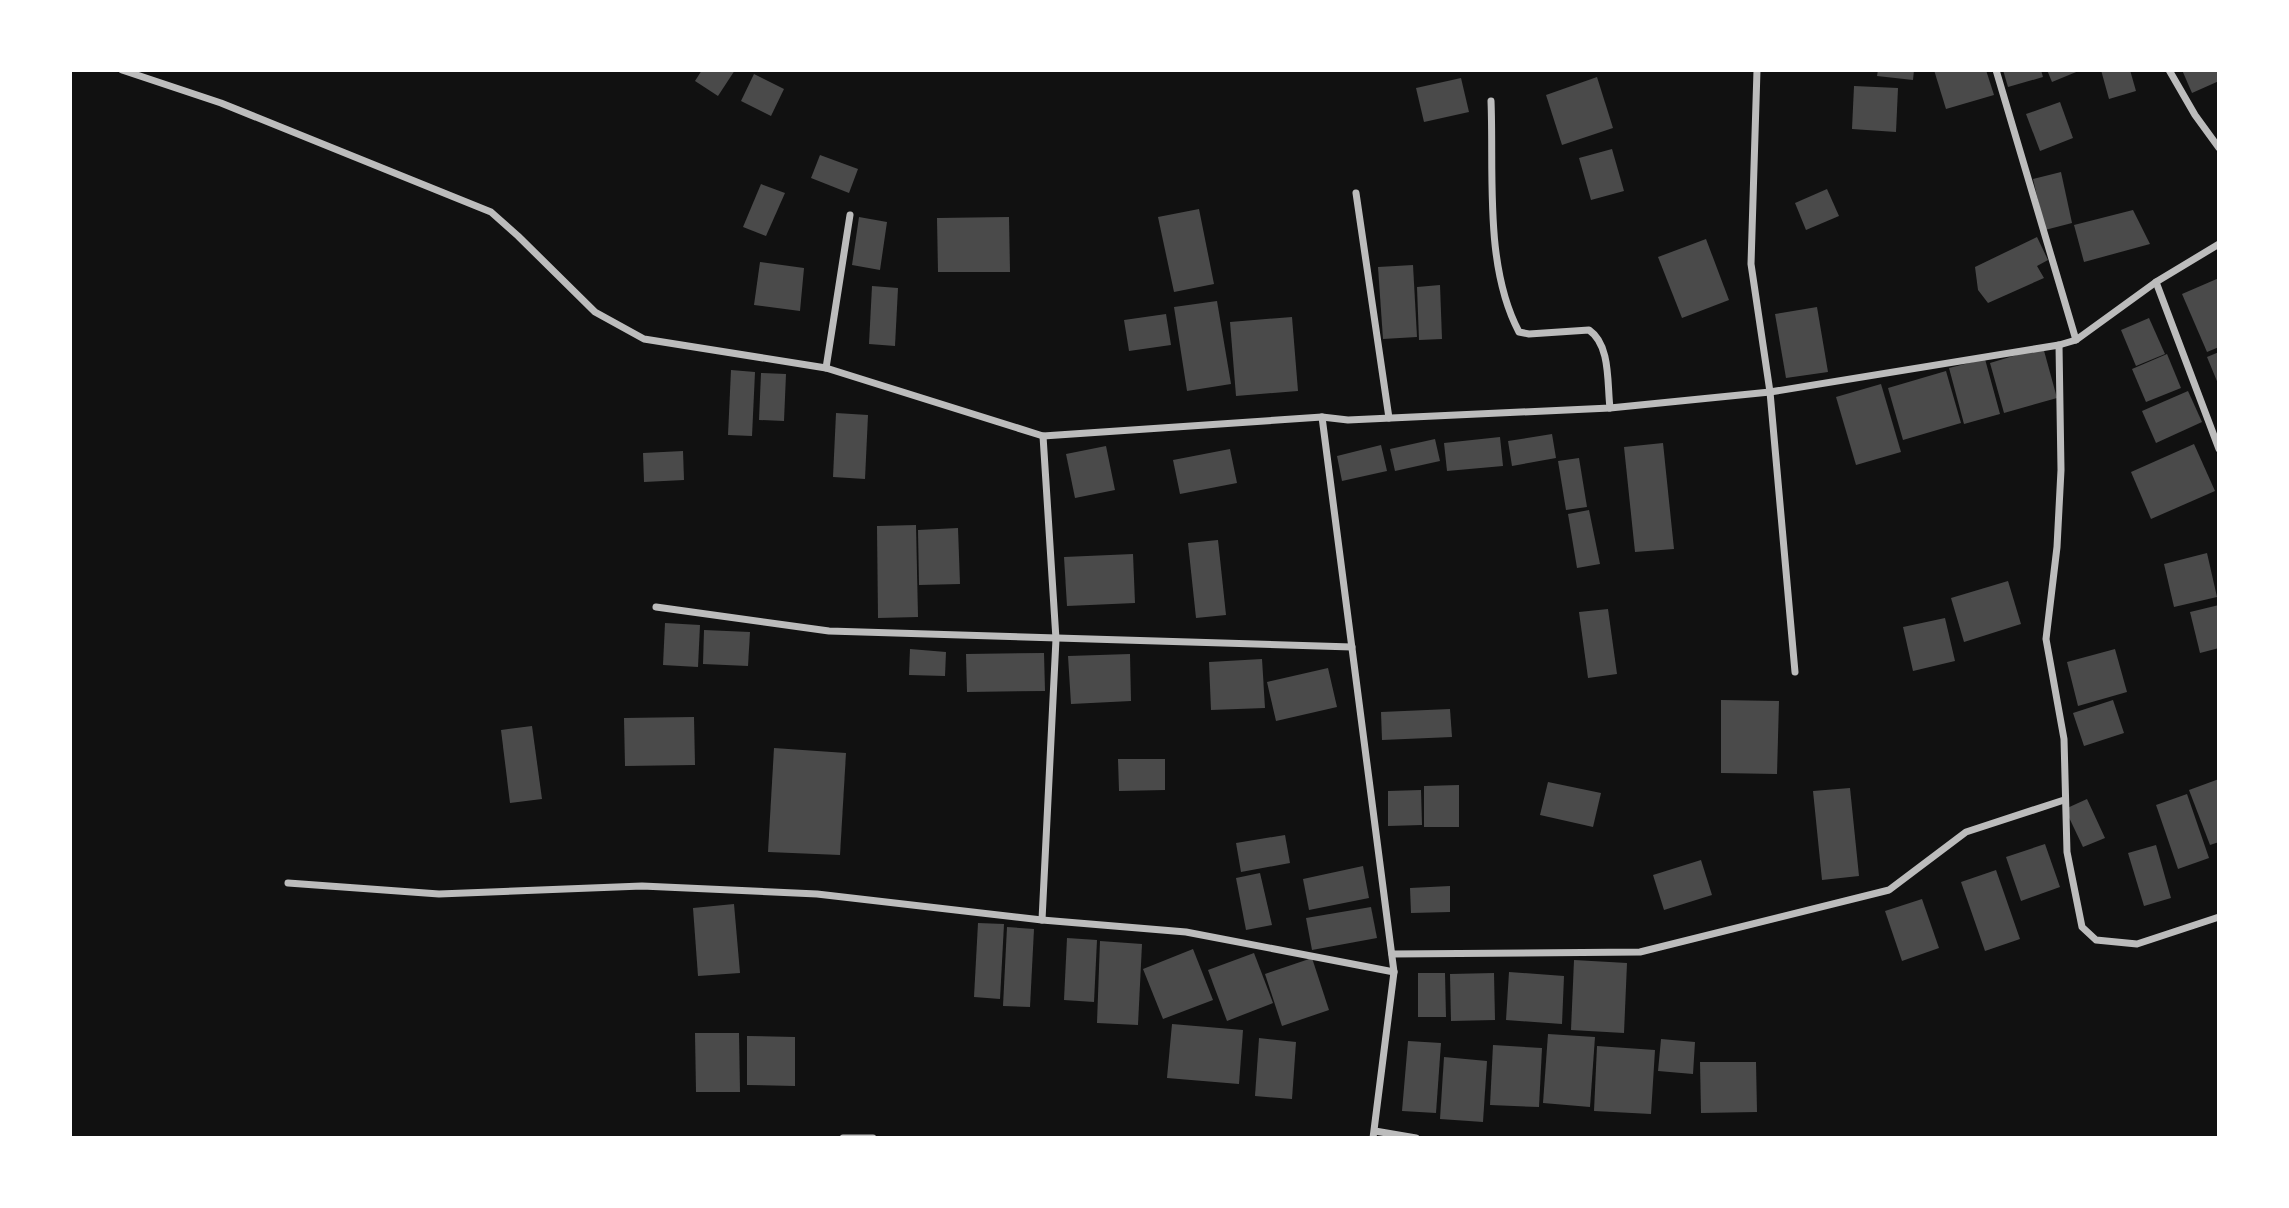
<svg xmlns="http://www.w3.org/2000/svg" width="2289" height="1208" viewBox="0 0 2289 1208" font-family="Jost,sans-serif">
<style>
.building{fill:#4a4a4a}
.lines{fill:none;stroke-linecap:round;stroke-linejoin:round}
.minor{stroke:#bcbcbc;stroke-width:7}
</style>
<rect width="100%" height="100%" fill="#111"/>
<g class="building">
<polygon points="702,70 735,70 718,96 695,81"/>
<polygon points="1878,70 1914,70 1913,80 1877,76"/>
<polygon points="1934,70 1986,70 1994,95 1946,109"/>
<polygon points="2003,70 2041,70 2043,77 2008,87"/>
<polygon points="2047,70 2081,70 2052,82"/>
<polygon points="2101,70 2130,70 2136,91 2109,99"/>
<polygon points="2182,70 2219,70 2219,81 2192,93"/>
<polygon points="754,74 784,89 771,116 741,101"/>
<polygon points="1597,77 1613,128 1562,145 1546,95"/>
<polygon points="1461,78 1469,112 1424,122 1416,88"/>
<polygon points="1854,86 1898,88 1896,132 1852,129"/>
<polygon points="2060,102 2073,138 2040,151 2026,114"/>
<polygon points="1612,149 1624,191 1591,200 1579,158"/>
<polygon points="820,155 858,169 849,193 811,178"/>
<polygon points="2061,172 2072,223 2045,230 2033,179"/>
<polygon points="761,184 785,193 766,236 743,227"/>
<polygon points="1827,189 1839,216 1806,230 1795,203"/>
<polygon points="1199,209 1214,284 1174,292 1158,217"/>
<polygon points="2133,210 2150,244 2084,262 2074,225"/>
<polygon points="859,217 887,222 880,270 852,265"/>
<polygon points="1009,217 1010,272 938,272 937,218"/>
<polygon points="2037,237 2048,260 2037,266 2044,278 1988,303 1978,290 1975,267"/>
<polygon points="1706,239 1729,300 1682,318 1658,257"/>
<polygon points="760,262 804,268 800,311 754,305"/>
<polygon points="1413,265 1417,337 1383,339 1378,267"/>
<polygon points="2219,278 2219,347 2207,352 2182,294"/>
<polygon points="1440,285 1442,339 1419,340 1417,287"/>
<polygon points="872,286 898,288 895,346 869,344"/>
<polygon points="1217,301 1231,384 1187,391 1174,307"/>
<polygon points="1817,307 1828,372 1786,378 1775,314"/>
<polygon points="1166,314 1171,345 1129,351 1124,320"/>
<polygon points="1292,317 1298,391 1236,396 1230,322"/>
<polygon points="2149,318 2165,354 2136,366 2121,330"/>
<polygon points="2043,347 2057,398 2004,413 1990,363"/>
<polygon points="2219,352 2219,386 2207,357"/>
<polygon points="2167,354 2181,388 2146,402 2132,369"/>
<polygon points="1985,359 2000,414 1964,424 1949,368"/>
<polygon points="731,370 755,372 752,436 728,435"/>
<polygon points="1946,371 1961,423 1903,440 1888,388"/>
<polygon points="761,373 786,374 784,421 759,420"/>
<polygon points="1881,384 1901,452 1856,465 1836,397"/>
<polygon points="2188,391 2202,422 2156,443 2142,411"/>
<polygon points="836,413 868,415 865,479 833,477"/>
<polygon points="1552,434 1556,458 1512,466 1508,441"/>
<polygon points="1500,437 1503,466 1447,471 1444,443"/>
<polygon points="1435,439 1440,461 1395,471 1390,449"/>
<polygon points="1663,443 1674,549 1635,552 1624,447"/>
<polygon points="2194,444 2215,491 2151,519 2131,472"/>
<polygon points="1381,445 1387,471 1342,481 1337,456"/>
<polygon points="1106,446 1115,490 1075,498 1066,454"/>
<polygon points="1230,449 1237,483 1180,494 1173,460"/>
<polygon points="683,451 684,480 644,482 643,453"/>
<polygon points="1579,458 1587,507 1566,510 1558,461"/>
<polygon points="1589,510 1600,564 1577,568 1568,514"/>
<polygon points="916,525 918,617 878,618 877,526"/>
<polygon points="958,528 960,584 919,585 918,530"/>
<polygon points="1218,540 1226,615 1196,618 1188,543"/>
<polygon points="2207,553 2217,597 2174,607 2164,564"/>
<polygon points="1133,554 1135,603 1067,606 1064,557"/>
<polygon points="2008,581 2021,624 1964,642 1951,598"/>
<polygon points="2219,605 2219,648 2200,653 2190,612"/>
<polygon points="1608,609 1617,674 1588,678 1579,612"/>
<polygon points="1945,618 1955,661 1913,671 1903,627"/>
<polygon points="665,623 700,625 698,667 663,665"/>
<polygon points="704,630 750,632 748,666 703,664"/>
<polygon points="910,649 946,652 945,676 909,675"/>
<polygon points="2115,649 2127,692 2078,706 2067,662"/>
<polygon points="1044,653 1045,691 967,692 966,654"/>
<polygon points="1130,654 1131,701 1071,704 1068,656"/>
<polygon points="1262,659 1265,708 1211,710 1209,662"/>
<polygon points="1328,668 1337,707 1276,721 1267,682"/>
<polygon points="1721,700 1779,701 1777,774 1721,773"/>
<polygon points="2113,700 2124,733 2084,746 2073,713"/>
<polygon points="1450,709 1452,737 1382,740 1381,712"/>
<polygon points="694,717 695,765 625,766 624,718"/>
<polygon points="532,726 542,799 510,803 501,730"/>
<polygon points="774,748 846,753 840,855 768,852"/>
<polygon points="1118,759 1165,759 1165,790 1119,791"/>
<polygon points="2219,779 2219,842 2210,845 2189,790"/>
<polygon points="1548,782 1601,793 1593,827 1540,815"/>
<polygon points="1459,785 1459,827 1424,827 1424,786"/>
<polygon points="1850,788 1859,876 1822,880 1813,791"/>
<polygon points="1421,790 1422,825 1388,826 1388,791"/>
<polygon points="2187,794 2209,858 2178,869 2156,805"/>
<polygon points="2087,799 2105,838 2083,847 2065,809"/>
<polygon points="1285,835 1290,863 1241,872 1236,843"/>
<polygon points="2045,844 2060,887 2021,901 2006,857"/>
<polygon points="2156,845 2171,898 2144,906 2128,853"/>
<polygon points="1701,860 1712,895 1664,910 1653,875"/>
<polygon points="1363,866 1369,898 1309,910 1303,879"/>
<polygon points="1996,870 2020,939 1985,951 1961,882"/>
<polygon points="1260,873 1272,925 1246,930 1236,878"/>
<polygon points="1450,886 1450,912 1411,913 1410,888"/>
<polygon points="1922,899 1939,948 1902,961 1885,911"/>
<polygon points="734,904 740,973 698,976 693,908"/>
<polygon points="1371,907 1377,938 1312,950 1306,918"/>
<polygon points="978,923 1004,924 1000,999 974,997"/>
<polygon points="1007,927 1034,929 1030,1007 1003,1006"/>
<polygon points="1067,938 1097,940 1094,1002 1064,1000"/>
<polygon points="1100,941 1142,944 1138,1025 1097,1023"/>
<polygon points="1193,949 1213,1000 1163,1019 1143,969"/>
<polygon points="1254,953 1273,1003 1227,1021 1208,970"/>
<polygon points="1312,958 1329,1010 1282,1026 1265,974"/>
<polygon points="1574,960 1627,963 1624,1033 1571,1030"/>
<polygon points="1509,972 1564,976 1562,1024 1506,1020"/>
<polygon points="1418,973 1445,973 1446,1017 1418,1017"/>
<polygon points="1494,973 1495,1020 1451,1021 1450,974"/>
<polygon points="1172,1024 1243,1030 1239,1084 1167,1078"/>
<polygon points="695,1033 739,1033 740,1092 696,1092"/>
<polygon points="1548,1034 1595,1037 1590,1107 1543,1103"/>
<polygon points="747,1036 795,1037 795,1086 747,1085"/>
<polygon points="1259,1038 1296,1042 1292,1099 1255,1096"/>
<polygon points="1661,1039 1695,1042 1693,1074 1658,1071"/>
<polygon points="1408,1041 1441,1043 1436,1113 1402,1111"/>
<polygon points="1493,1045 1542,1048 1539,1107 1490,1105"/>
<polygon points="1597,1046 1655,1050 1651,1114 1594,1111"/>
<polygon points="1444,1057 1487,1061 1483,1122 1440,1119"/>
<polygon points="1700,1062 1756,1062 1757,1112 1701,1113"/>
</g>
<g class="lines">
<g class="minor">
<polyline points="122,70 221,103 491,212 518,236 595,312 644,339 826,368 1043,436 1322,417 1348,420 1610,408 1770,392 2059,345 2076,340 2156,282 2219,244"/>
<polyline points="1757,70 1751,264 1770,392 1795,672"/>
<polyline points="1996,70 2076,340"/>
<polyline points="2169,70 2195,115 2219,148"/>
<path d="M1491,101C1494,174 1484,266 1519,332L1529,334L1589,330C1611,345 1607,384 1610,408"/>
<polyline points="1356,193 1389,418"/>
<polyline points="2156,282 2219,449"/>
<polyline points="2059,345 2061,470 2057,547 2046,639 2064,739 2067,852 2082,927 2096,940 2137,944 2219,917"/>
<polyline points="826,368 850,215"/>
<polyline points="1322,417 1394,972 1373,1138"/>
<polyline points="656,607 829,631 1352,647"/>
<polyline points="288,883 439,894 642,886 817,894 1042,920 1186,932 1394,972"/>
<polyline points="1042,920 1056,639 1043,436"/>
<polyline points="1392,954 1640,952 1889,890 1966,832 2064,800"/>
<polyline points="1375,1131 1416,1138"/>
<polyline points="843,1138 873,1138"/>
</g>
</g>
<rect width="2289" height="1208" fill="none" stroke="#ffffff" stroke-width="144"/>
</svg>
